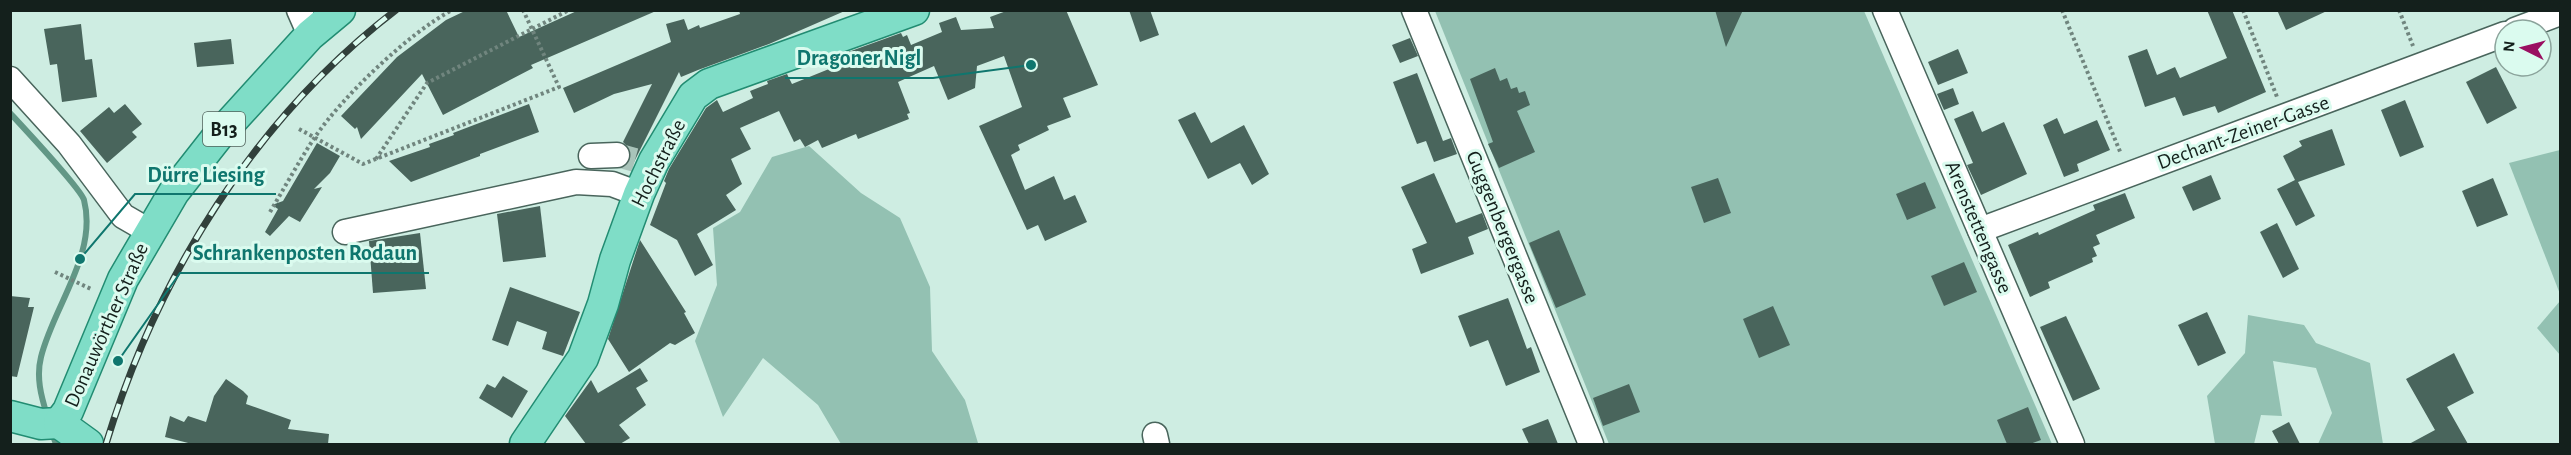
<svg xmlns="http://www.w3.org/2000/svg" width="2571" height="455" viewBox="0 0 2571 455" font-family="'Alegreya Sans',sans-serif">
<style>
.green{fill:#93c1b2}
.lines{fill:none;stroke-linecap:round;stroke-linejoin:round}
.stream{stroke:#629786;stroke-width:6}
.building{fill:#49655c}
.minor-tunnel{stroke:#a9c4ba;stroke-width:24;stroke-dasharray:24 12;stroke-linecap:butt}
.minor-casing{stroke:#49655c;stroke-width:27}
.major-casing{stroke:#228c72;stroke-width:33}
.path{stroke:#70857e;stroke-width:4;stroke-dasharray:3 3;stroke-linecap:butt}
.minor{stroke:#fff;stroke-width:24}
.major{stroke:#7fddc7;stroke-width:30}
.rail-casing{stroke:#31403b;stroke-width:7}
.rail{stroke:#dbfbef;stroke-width:4.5;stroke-dasharray:14;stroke-linecap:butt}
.labels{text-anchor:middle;stroke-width:6;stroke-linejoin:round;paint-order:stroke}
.shield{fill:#dbfbef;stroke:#50625b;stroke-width:1.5}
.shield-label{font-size:20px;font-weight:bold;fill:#14201c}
.street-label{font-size:21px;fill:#14201c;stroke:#dbfbef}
.leader{fill:none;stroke:#0f766e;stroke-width:2}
.callout-dot{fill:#0f766e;stroke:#dbfbef;stroke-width:2}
.callout-label{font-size:22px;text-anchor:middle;font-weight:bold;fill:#0f766e;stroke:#dbfbef;stroke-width:6;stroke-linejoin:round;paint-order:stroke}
</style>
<rect width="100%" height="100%" fill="#ceede2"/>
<g class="green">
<polygon points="1435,11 1864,11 2052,444 1609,444"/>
<polygon points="809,146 861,193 900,218 930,287 932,351 965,400 978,443 841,444 818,405 763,358 723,417 695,341 717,285 713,228 740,212 772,157"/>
<polygon points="2560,150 2560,294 2509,163"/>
<polygon points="2560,301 2560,355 2537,328"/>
<polygon points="2248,315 2304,325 2316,343 2370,363 2383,444 2318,444 2332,413 2316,368 2273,361 2282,416 2261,415 2254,444 2215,444 2207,396 2245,353"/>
</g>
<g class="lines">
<g class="stream">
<path d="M10,113C22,126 81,189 84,200C98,254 53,307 41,357C36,377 41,396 47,415"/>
<polyline points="51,431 56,444"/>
</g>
</g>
<g class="building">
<polygon points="467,10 506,10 519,37 579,10 656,11 531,65 533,68 443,115 422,74 361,139 357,127 355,129 341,116 397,57 446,20"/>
<polygon points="739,10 847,10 769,44 698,70 681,77 679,72 632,166 628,164 631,155 629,148 623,142 652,84 614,94 574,113 563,88 671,42 666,24 684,19 688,30 699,25 700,28 740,14"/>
<polygon points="1009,10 1066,10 1098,85 1063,98 1071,117 1047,126 1049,130 1018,145 1020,150 1011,155 1025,190 1054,176 1064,200 1075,195 1087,222 1045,241 1038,225 1027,230 979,126 1022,107 1004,56 977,66 975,88 948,100 934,66 898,82 910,113 907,114 909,119 858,139 856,134 822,148 818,140 805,147 800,139 794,142 779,111 740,128 751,149 731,159 742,184 726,195 736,210 697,234 713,265 695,276 677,240 650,225 666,183 664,181 669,169 706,108 717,100 723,112 753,98 750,91 768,84 767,81 787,74 792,84 829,69 826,60 901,33 903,37 907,35 911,45 942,32 939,23 956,17 961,30 994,28 990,17"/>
<polygon points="1129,10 1150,10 1159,35 1140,42"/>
<polygon points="1715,10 1743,10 1726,47"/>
<polygon points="2207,10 2232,10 2266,92 2218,113 2215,106 2183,116 2175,97 2145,107 2128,56 2147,49 2157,75 2175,67 2180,78 2227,58"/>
<polygon points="2277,10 2329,10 2286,30"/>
<polygon points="81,24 85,60 92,59 97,97 62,102 57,64 50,65 44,29"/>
<polygon points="1410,38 1418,56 1400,63 1392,45"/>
<polygon points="231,39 234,64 197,67 194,43"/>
<polygon points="1958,49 1968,73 1938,85 1928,62"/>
<polygon points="2496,67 2517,108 2487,124 2466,82"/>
<polygon points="1495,68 1500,81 1507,78 1511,89 1517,87 1519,93 1525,91 1530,105 1517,111 1535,152 1499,168 1488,144 1493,142 1470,79"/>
<polygon points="1417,73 1443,141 1451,138 1457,154 1434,162 1426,141 1417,144 1393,82"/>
<polygon points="1953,88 1959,104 1944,110 1937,94"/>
<polygon points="2405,100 2424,147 2400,157 2381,110"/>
<polygon points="125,104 142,124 132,132 137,137 107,163 80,131 109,107 114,113"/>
<polygon points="529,104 539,132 480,154 480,156 411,182 389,161 430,147 429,144 454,135 453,133"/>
<polygon points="1973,111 1982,132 2004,122 2027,174 1981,195 1967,165 1973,163 1954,119"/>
<polygon points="1195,112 1211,143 1244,125 1269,174 1252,185 1240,163 1208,179 1178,120"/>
<polygon points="2057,118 2064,134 2097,120 2110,150 2077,164 2079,171 2064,177 2043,125"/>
<polygon points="2332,129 2345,165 2298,182 2315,216 2296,226 2277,189 2295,180 2283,156 2302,146 2299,141"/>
<polygon points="317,143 340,156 330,173 314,189 322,187 300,222 289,216 270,236 265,232 278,209 272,205 283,201"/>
<polygon points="1434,173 1456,223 1482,213 1488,229 1468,237 1474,254 1421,274 1412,249 1427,243 1401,187"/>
<polygon points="2211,175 2221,199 2193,211 2182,187"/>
<polygon points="1718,178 1731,213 1704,223 1691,187"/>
<polygon points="2493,178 2508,215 2477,227 2462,191"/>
<polygon points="1925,182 1936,208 1907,220 1896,194"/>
<polygon points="2125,193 2135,218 2096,235 2100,244 2093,247 2097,256 2092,258 2093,262 2048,282 2050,288 2030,297 2008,245 2038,232 2039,235 2095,210 2093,205"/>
<polygon points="540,206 546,257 503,262 497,214"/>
<polygon points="2277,223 2299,269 2283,278 2260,232"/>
<polygon points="1559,230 1586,295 1556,308 1529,243"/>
<polygon points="420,233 426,289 373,293 369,241"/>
<polygon points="640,240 686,312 684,313 695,333 675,345 670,343 629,372 608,339"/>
<polygon points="1964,262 1977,292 1944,306 1931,276"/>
<polygon points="510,287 580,312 563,356 542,349 547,332 517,321 508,346 492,340"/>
<polygon points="10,296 30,298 28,307 34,307 17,377 10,376"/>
<polygon points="1508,298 1527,349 1531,347 1540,372 1506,386 1488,340 1470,347 1458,316"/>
<polygon points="1773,306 1790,345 1759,358 1743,319"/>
<polygon points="2207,312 2226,353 2198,366 2178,325"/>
<polygon points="2066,316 2100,389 2073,401 2040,327"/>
<polygon points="2454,353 2474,393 2447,407 2468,444 2409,444 2435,430 2406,379"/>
<polygon points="640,368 648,381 636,388 646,405 619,425 630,438 620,444 586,444 565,416 591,380 598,393"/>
<polygon points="503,376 528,391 512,418 479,398 487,384 495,388"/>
<polygon points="226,379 243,391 248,396 246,404 291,420 288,429 329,434 328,444 192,444 165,437 170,416 184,422 188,416 206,422 214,396"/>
<polygon points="1629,384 1640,412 1603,426 1593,398"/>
<polygon points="2028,407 2041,440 2030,444 2007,444 1997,420"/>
<polygon points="1548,419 1558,444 1529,444 1522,429"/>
<polygon points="2289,422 2300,444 2279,444 2272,431"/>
</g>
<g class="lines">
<polyline class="minor-tunnel" points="617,155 635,160"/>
<defs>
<g id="minor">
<polyline points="299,10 310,35"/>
<polyline points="1414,10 1591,444"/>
<polyline points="1885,10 2072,444"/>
<polyline points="2515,30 2560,13"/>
<polyline points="10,79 69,144 123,216 149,231"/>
<polyline points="591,156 617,155"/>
<polyline points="1980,230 2505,34"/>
<polyline points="345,232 576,182 612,184 639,194"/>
<polyline points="1155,435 1157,444"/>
</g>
<g id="major">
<polyline points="10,416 41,424 59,423"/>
<polyline points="59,423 68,411 123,279 174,192 218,136 310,35 340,10"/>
<polyline points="59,423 88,444"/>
<polyline points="525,444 583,358 603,304 615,260 639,194 654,161 693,96 709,84 914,10"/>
</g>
</defs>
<use href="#minor" class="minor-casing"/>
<use href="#major" class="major-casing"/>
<g class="path">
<polyline points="2062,10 2121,154"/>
<polyline points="2243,10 2277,97"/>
<polyline points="2399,10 2413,46"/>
<polyline points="299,129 363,164 559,87 523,10"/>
<polyline points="376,159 427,83 569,10"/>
<path d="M270,212C285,187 299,161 315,137C343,96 409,33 452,10"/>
<polyline points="55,272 91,289"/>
</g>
<use href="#minor" class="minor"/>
<use href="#major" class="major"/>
<defs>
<path id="rail" d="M106,444C157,276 255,118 396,10"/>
</defs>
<use href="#rail" class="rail-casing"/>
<use href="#rail" class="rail"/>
</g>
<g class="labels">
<rect class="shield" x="203" y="112" width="42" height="34" rx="4.5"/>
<g class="shield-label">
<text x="224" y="136">B13</text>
</g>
<g class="street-label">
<text transform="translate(2243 132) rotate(-20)" y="7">Dechant-Zeiner-Gasse</text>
<text transform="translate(658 163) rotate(-63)" y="7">Hochstraße</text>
<text transform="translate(1503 227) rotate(68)" y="7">Guggenbergergasse</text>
<text transform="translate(1979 227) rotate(67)" y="7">Arenstettengasse</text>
<text transform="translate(106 325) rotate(-66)" y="7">Donauwörther Straße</text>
</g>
</g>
<path class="leader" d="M1031 65L933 78H785M80 259L135 194H276M118 361L180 273H429"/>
<g class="callout-dot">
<circle cx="1031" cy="65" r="6"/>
<circle cx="80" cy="259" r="6"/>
<circle cx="118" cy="361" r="6"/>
</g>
<g class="callout-label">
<text x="859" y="65">Dragoner Nigl</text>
<text x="206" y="182">Dürre Liesing</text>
<text x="305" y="260">Schrankenposten Rodaun</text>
</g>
<rect width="2571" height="455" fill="none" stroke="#14201c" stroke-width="24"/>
<g transform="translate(2523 48) rotate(276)"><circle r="28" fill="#dbfbef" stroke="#8ba39b" stroke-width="1.5"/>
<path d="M0-4.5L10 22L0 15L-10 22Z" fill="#9a0f61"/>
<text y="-9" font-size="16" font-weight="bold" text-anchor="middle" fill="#14201c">N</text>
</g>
</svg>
